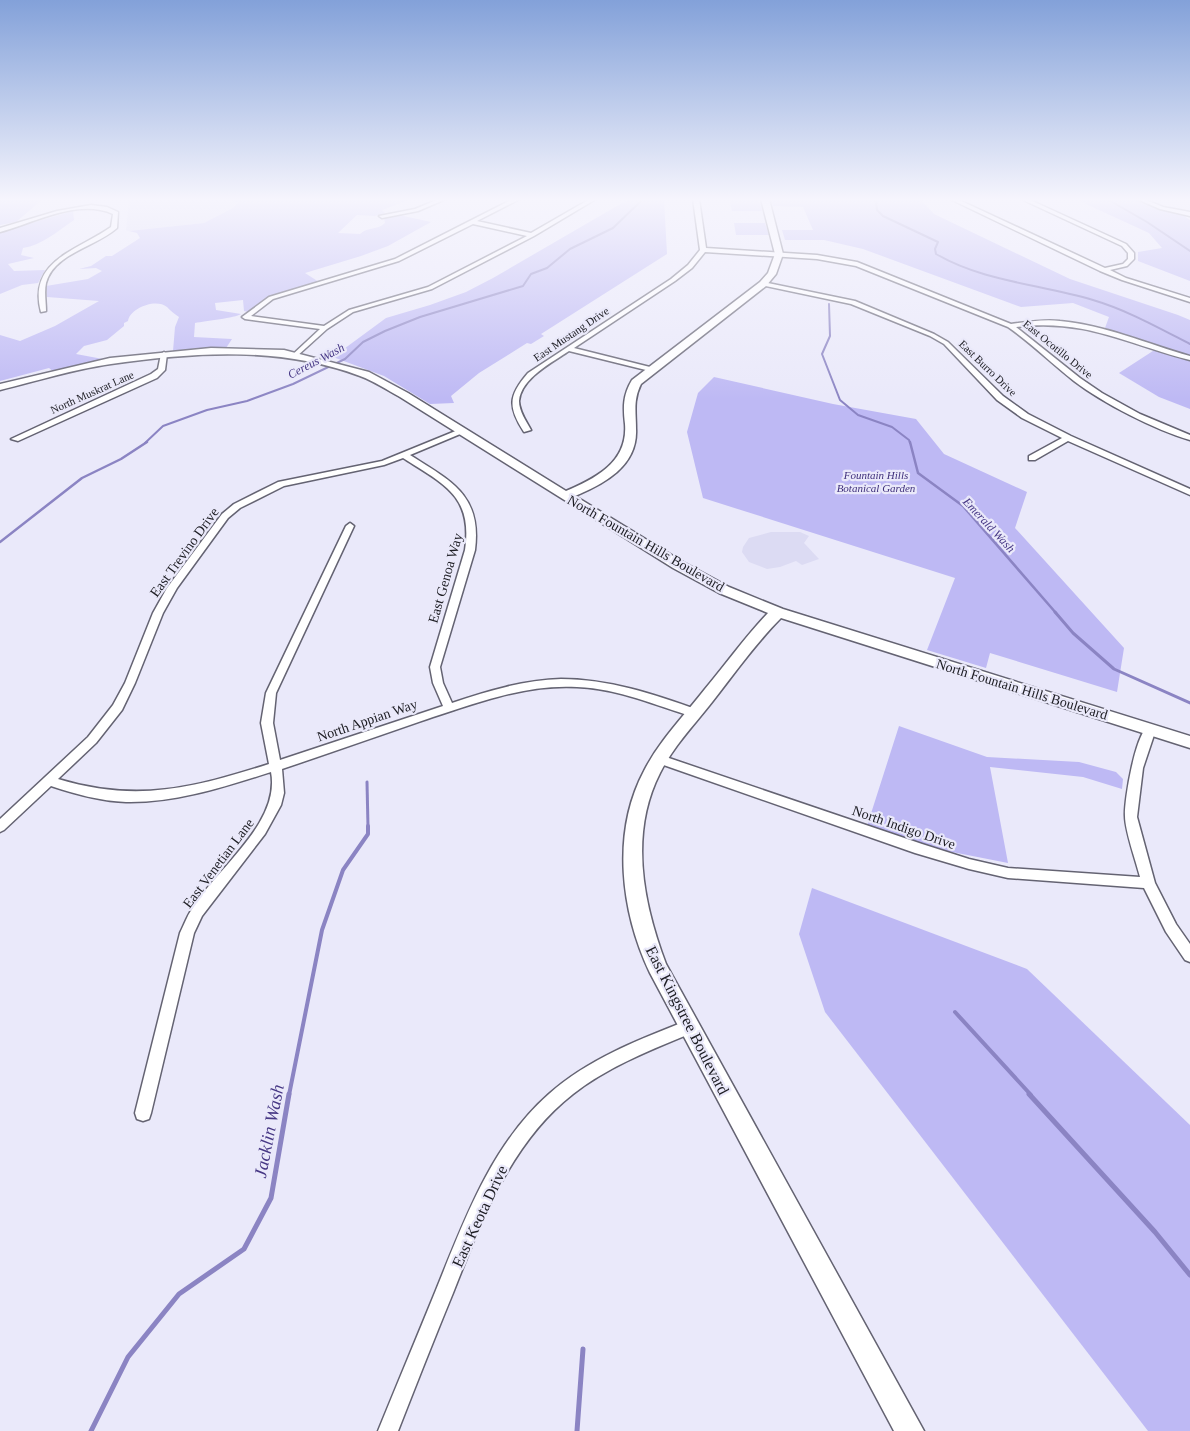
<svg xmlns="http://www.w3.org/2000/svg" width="1190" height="1431" viewBox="0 0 1190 1431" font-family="Georgia,serif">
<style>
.built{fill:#dcdbf3}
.green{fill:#beb9f4}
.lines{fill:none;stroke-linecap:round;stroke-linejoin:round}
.stream-far4{stroke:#8b84c3;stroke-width:2}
.stream-far3{stroke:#8b84c3;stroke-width:2.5}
.stream-far2{stroke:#8b84c3;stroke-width:3}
.stream-far1{stroke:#8b84c3;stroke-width:4}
.stream{stroke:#8b84c3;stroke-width:5}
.street-casing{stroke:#646372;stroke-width:3}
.secondary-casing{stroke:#646372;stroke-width:3}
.street{fill:#fff;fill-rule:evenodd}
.secondary{fill:#fff;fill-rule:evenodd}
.labels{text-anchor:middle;stroke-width:4.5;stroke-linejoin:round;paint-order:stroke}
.far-street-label{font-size:11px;fill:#1c1c22;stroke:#eae9fa}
.far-park-label{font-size:11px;font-style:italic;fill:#3f307b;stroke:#eae9fa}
.far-water-label{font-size:12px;font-style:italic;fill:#473885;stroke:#eae9fa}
.street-label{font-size:14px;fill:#1c1c22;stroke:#eae9fa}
.near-street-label{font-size:16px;fill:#1c1c22;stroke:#eae9fa}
.near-water-label{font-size:18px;font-style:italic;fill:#473885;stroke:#eae9fa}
</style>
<rect width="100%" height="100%" fill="#eae9fa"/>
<g class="built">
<polygon points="129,199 225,199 238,202 231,209 204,223 129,231 126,230"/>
<polygon points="800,532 809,536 804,543 819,559 802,565 796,561 780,567 767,569 749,562 742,552 743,547 749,538 771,532"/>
</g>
<g class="green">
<polygon points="0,199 43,199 16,222 0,225"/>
<path d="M225,199H412L382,210L385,213L375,216L357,215L338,233L360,234C367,227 378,230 385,223L384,218L399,215L431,222L388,246L361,256L305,273L319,282L273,296L248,312L244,311L243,300L215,303L216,310L241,314C235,318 206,321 195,323L194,337L232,339L226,348L173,351L175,327L179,317C174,314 170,310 167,307C156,298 130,308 128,321L124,323V326L107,340L84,346L76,354L108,360L54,372L49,368L0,381V335L20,341L55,326L99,301L47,297L46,286L88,279L102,271L96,268L79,269L91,266L106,256H112L140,238L137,233L129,231L204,223L231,209L238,203Z"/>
<polygon points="629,199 664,199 667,254 541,334 544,336 531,344 527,343 479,373 451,396 454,403 430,404 384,376 333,357 386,318 430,305 466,292 493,278"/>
<polygon points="729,199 759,199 762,211 732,211"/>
<polygon points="771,199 920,199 934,214 1070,279 1178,315 1190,320 1190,356 1105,328 1109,317 1073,303 1021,307 863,249 824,240 785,240 782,230 813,230 803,207 773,206"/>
<polygon points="1075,199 1137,199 1157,208 1181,214 1190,220 1190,281 1138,261 1138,252 1162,248 1149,233"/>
<path d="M73,211L74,220C58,231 42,245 23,248L21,255L34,258L8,264L14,271L45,270L38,283L22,285L0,294V232Z"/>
<polygon points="734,223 765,223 769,235 736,235"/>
<polygon points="1156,349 1190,359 1190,409 1159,397 1119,373"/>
<polygon points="714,377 833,404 916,419 944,454 1027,492 1015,528 1124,648 1117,692 990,653 986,668 927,650 955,578 703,498 687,432 698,393"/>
<polygon points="899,726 987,757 1079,762 1116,772 1123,779 1122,789 1083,777 990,767 1008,863 942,850 867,826"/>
<polygon points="812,888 1027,969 1190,1125 1190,1431 1148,1431 825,1012 799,934"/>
</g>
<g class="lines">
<g class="stream-far4">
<path d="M872,199L876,202L877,210L883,216L938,242L935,249L936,254C984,282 1040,284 1093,300C1127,310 1159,328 1190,344"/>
<polyline points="1107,199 1147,222 1190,251"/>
<polyline points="829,304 830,336 822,354 840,400 858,415 892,427 909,440 910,443"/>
<polyline points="145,443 163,426 207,410 247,401 293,384 345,359 363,342 385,331 420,317 523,286 531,274 547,268 570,249 613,228 642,200"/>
</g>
<g class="stream-far3">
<polyline points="910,442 918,473 963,506 1056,613"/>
<polyline points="0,542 82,478 121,459 147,442"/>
</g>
<g class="stream-far2">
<polyline points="1055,612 1073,633 1114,669 1190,703"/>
<polyline points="367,782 368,827"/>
</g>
<g class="stream-far1">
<polyline points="955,1012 1031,1095"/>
<polyline points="289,1095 322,930 343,870 368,834 368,826"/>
</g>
<g class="stream">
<polyline points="1029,1094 1155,1232 1190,1275"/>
<polyline points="91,1431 128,1357 179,1294 244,1249 271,1198 289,1094"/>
<polyline points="577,1431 583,1349"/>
</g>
<defs>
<g id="street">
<polygon points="439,199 446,199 418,211 382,218 379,216 415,209"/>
<path d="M513,199H520L477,221L531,233L590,199H596L534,236L432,289L353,312L327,329L296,357L291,356L320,329L245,319L242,317L269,297L395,259ZM473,224L527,236L428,287L349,310L324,326L251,316L273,299L399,261Z"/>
<path d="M693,199H699L706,248L817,255L857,262L1011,324C1027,322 1044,319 1060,321C1105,325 1147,344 1190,356V360C1127,344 1084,318 1016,327L1080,378L1102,393L1140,414L1190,435V440C1155,430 1103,403 1074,381C1051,363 1031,343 1008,327L856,266L817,259L705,252L692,268L675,281L574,348L654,368V372L569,351C553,362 521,378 519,401C519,411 526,421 531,430L524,432C508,407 508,396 528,373L671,279L688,265L700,250Z"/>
<polygon points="950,199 957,199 1105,268 1123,264 1128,259 1128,253 1122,246 1021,199 1028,199 1126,244 1134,253 1134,259 1127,266 1110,270 1126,278 1190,298 1190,302 1122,280 1100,271"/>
<polygon points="1137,199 1144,199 1163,207 1190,212 1190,216 1160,209"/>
<path d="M91,205L107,207L118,212L117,228C96,247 54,253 46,283C44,292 46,302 46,311L41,312C27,260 79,250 111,227L113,214C78,198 34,223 0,232V228L57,211Z"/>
<polygon points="763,282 855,301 934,334 948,342 1003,396 1028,414 1071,436 1190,489 1190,495 1068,441 1035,460 1029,460 1029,456 1062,438 1022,418 997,400 944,344 930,336 851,304 761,285 760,284"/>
<polygon points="164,352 167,354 165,370 157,378 18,441 11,439 151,374 158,369 161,354"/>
<path d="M458,430L465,432L410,455C451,481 482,495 475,550L440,667L443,683L452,703C487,691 524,680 561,679C608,679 654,694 698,710L700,713L694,717C654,705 620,689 577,687C527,684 480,702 433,717C383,734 333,752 282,769L284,793L281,805L265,834L202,916L194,933L151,1113L149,1119L143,1121L137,1119L135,1113L180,933C184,925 187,916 192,909C216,869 281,823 271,772C224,787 175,803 126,802C100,801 75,794 51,786L4,830L0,832V819L88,737L113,705L125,683L153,613L167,588L222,514L234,504L278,482L382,461ZM403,458C444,484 473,496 465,550L430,667L433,683L443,706L280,760L273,723L276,693L354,526L350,523L346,526L266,693L261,723L269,764C193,788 137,803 58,779L96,743L122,710L135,683L163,613L177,588L228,518L240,508L284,486L384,465Z"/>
<path d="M1150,725L1156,729L1143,768L1137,817L1155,883L1176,924L1190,944V962L1185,960L1166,932L1144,888L1008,878L969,869L915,853L655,762L653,759L655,756H663L922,844L969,859L1008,868L1140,877C1136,861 1125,831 1125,816C1124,801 1136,729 1150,725Z"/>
<path d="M689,1020L694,1022L696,1027L694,1032C653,1049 609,1066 573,1094C510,1143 481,1222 453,1293C434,1339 416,1385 398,1431H378C397,1384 417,1337 436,1290C464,1221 491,1145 549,1094C588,1059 640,1039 689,1020Z"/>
</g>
<path id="secondary" d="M761,199H769L783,254L776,274L766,286L641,384C633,400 636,412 636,429C638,466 604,484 575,496L683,562L729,587L783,609L1190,736V748L781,618C757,642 737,670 716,697C697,722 674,745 660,773C629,834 643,903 666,964L924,1431H894L650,973C621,912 611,833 644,771C659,741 684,716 705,689C726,664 745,637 768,613L719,593L673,568L400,397C387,390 374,381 360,376C280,346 194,352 111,364C74,369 37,381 0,390V384L110,358L211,348L284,350L369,372L408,393L566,491C596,478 628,462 625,424C623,407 623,395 632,380L760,282L768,273L775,254Z"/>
</defs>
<use href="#street" class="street-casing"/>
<use href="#secondary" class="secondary-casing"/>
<use href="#street" class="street"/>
<use href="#secondary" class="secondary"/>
</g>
<linearGradient id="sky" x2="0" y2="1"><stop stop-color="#83a1d9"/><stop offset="0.5" stop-color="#f6f5fd"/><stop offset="1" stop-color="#f6f5fd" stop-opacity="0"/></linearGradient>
<rect width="1190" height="399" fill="url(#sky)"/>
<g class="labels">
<g class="far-street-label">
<text transform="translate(571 334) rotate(-34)" y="4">East Mustang Drive</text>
<text transform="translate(1058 349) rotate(39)" y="4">East Ocotillo Drive</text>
<text transform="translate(988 368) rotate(44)" y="4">East Burro Drive</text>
<text transform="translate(92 392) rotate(-24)" y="4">North Muskrat Lane</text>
</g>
<g class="far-park-label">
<text x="876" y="479">Fountain Hills<tspan x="876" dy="13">Botanical Garden</tspan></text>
</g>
<g class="far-water-label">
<text transform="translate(316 361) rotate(-28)" y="4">Cereus Wash</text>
<text transform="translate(989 525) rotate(47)" y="4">Emerald Wash</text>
</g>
<g class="street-label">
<text transform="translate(646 543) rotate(30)" y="5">North Fountain Hills Boulevard</text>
<text transform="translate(184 552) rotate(-54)" y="5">East Trevino Drive</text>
<text transform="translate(445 578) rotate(-74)" y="5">East Genoa Way</text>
<text transform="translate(1022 689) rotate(17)" y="5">North Fountain Hills Boulevard</text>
<text transform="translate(367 720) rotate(-19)" y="5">North Appian Way</text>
<text transform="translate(904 827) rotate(19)" y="5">North Indigo Drive</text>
<text transform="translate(218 863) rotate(-53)" y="5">East Venetian Lane</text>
</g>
<g class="near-street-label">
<text transform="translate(688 1020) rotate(63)" y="6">East Kingstree Boulevard</text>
<text transform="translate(479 1216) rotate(-65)" y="6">East Keota Drive</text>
</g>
<g class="near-water-label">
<text transform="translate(269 1131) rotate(-79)" y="6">Jacklin Wash</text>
</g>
</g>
</svg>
